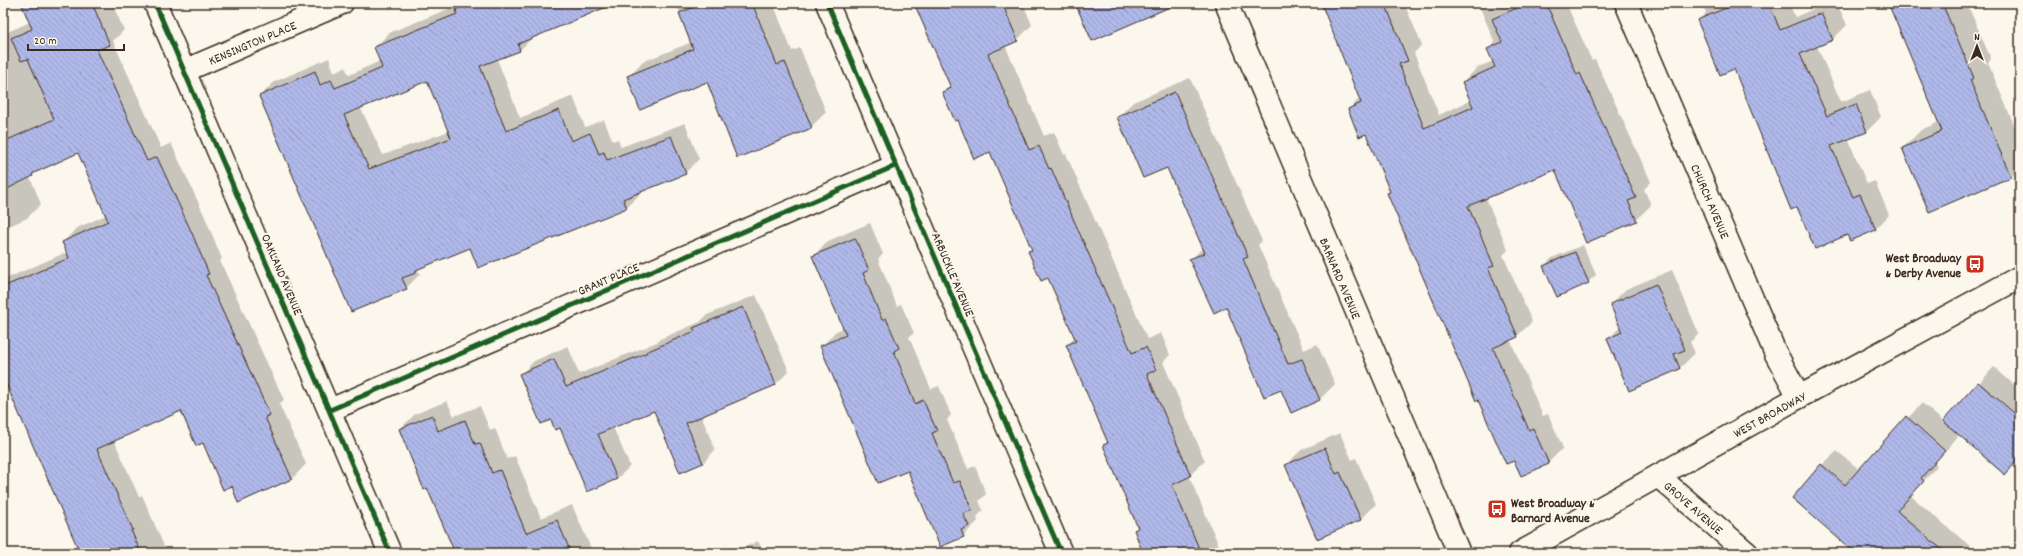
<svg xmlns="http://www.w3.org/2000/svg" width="2023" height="556" viewBox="0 0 2023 556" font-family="Dekko,sans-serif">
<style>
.shadow{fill:#0003;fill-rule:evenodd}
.building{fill:url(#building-back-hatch);stroke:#3b2a1e;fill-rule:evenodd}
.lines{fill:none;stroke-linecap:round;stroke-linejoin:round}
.minor-casing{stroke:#3b2a1e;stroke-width:25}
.secondary-casing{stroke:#3b2a1e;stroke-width:25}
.minor{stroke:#fbf7ec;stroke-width:22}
.secondary{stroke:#fbf7ec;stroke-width:22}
.cycleway-casing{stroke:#fbf7ec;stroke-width:8}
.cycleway{stroke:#1b5e20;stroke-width:5}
.labels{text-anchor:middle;stroke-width:4;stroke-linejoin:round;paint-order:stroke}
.street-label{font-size:13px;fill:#3b2a1e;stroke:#fbf7ec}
.poi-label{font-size:13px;font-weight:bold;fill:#3b2a1e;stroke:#fbf7ec;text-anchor:end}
</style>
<defs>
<pattern id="building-back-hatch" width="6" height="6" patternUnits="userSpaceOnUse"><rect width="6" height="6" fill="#afb8e9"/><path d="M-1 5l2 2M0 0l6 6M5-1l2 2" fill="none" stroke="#979ec7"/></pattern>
</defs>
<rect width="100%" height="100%" fill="#fbf7ec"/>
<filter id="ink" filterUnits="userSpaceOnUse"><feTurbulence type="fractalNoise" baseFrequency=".025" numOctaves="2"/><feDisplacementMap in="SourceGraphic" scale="8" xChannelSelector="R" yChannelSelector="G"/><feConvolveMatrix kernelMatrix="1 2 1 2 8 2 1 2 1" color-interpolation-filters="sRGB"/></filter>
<g filter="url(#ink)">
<g class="shadow">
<polygon points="22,3 112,3 124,30 113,41 161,148 171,143 205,217 222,259 220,261 284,400 279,404 306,464 292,479 232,485 182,410 114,440 139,497 142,495 167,553 81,553 3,375 3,280 67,252 63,242 77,228 106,215 79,152 37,171 30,177 41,204 27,218 3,229 3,34 30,22"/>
<path d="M463,3H614L533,37L520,50L497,59L520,118L573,96L585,127L604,120L613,141L618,139L621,147L685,123L699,159L685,173L639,191L640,194L626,208L471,247L420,268L418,270L420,274L406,288L260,96L274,82L329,58L334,72L345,67L349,75L380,61L375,47L389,33ZM428,80L449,131L383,155L360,107Z"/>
<polygon points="676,3 773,3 792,51 800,48 826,112 811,127 708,81 628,77 642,62 692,42"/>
<polygon points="914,3 1023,3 1032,25 1017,40 1005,45 1044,136 1054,132 1064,155 1066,154 1147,339 1161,333 1170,355 1163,362 1205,461 1189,476 1220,548 1215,553 1145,553 1135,530 1139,526 1104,445 1108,441 1067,346 1075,337 1049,277 1030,251 1033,248 990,151 943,92 951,85"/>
<polygon points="1322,3 1404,3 1422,45 1414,53 1439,115 1471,100 1463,82 1478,67 1494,61 1489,49 1495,43 1478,3 1566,3 1592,61 1595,59 1651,182 1644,189 1651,205 1636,220 1556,169 1486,198 1508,250 1503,255 1532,322 1517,336 1510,339 1543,416 1548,414 1563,448 1548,463 1389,193 1391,191 1367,133 1349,109 1360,98"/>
<polygon points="1702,3 1789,3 1795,17 1827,3 1837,3 1847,25 1833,39 1817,46 1841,102 1870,90 1881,117 1867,131 1848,139 1867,184 1875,181 1889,215 1875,230 1734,68 1698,21 1706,13"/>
<polygon points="1889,3 1967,3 1991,59 1988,63 2020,139 2020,167 2011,177 1903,148 1921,130 1939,122"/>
<polygon points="1190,78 1262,241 1258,245 1304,350 1317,344 1335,384 1320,399 1282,388 1226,306 1191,260 1203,247 1168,166 1118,117 1133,102"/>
<polygon points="870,223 883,254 878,259 897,306 901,304 914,333 909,337 931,389 939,386 951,415 947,420 968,469 975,466 986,494 979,501 983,510 977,517 978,521 963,536 821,347 836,331 844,328 813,256 828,241"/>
<polygon points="1583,245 1596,275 1588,282 1544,266 1552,258"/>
<polygon points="1672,270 1699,334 1690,342 1695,353 1680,368 1630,390 1608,339 1620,327 1611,304 1626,289"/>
<polygon points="756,295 789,371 776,384 701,415 715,450 703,463 655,410 613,427 630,466 617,479 552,419 521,374 534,361 568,346 579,374 657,342 660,339 700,322 707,315"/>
<polygon points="1994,367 2020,390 2020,458 2005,473 1960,434 1935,463 1937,466 1911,496 1978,553 1896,553 1822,465 1837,451 1860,470 1922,403 1944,422"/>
<polygon points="447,401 454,416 480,406 490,430 495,428 507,459 515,456 541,518 572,505 593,553 471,553 428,487 400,429 415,414"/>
<polygon points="1340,433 1352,460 1356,458 1376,504 1361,519 1318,537 1286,465 1301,450"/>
<polygon points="758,541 764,553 731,553 732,553"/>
<polygon points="1998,547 2005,553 1993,553"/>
<polygon points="1627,548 1632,553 1622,553"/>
</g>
<g class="building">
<polygon points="21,3 92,3 110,45 97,50 147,161 157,157 191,231 209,274 206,275 270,415 265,417 292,479 238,503 232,486 223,490 203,443 196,446 181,411 97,449 133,530 131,530 141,553 80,553 3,377 3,287 69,258 62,242 108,221 78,153 32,174 33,176 3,191 3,142 54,119 28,59 21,61 11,38 32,29"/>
<path d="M471,3H616L518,44L520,51L480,66L506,131L559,110L571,141L590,133L599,154L604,152L607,160L671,136L686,174L623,199L627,208L478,268L470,248L416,270V273L402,278L407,289L351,312L259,96L315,71L320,85L331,80L335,88L382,68L374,47L457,14L456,9ZM427,81L451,138L369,169L344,115Z"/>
<polygon points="705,3 752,3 777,65 785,62 812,128 737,158 707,82 640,110 627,76 693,49 679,13"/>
<polygon points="914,3 1002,3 1018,41 988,54 1029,150 1039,146 1049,169 1051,168 1132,353 1146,347 1156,370 1147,374 1191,476 1172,485 1201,553 1143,553 1134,530 1138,528 1103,445 1108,443 1066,345 1076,341 1048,278 1041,281 1028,251 1032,250 990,152 974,159 958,120 955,121 942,92 951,88"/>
<polygon points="1075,3 1179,3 1092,41"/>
<polygon points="1321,3 1385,3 1408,61 1399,64 1424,128 1473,107 1462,82 1495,67 1487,49 1502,42 1492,19 1528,3 1546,3 1577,75 1580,73 1636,198 1628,201 1637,221 1586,243 1555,170 1468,206 1494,266 1488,268 1518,337 1493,348 1529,430 1533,428 1549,464 1521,476 1514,461 1506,464 1478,400 1476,401 1387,193 1390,192 1366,134 1359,137 1348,109 1361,103"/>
<polygon points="1738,3 1769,3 1780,30 1821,13 1833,40 1800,54 1827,116 1856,104 1867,132 1831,146 1853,197 1860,194 1876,230 1850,241 1847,235 1815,249 1797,207 1791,210 1734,69 1720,75 1697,20"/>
<polygon points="1888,3 1942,3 1974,78 1970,80 2011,177 1929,212 1902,148 1942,131"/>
<polygon points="1175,92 1248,257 1243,259 1288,364 1302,359 1320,400 1291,413 1281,390 1264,397 1226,307 1214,313 1189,259 1205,253 1167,168 1143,178 1117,117"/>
<polygon points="855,238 869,270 863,273 882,320 886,318 899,348 894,351 915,404 923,400 937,431 932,433 953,483 960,481 972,510 963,514 969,526 961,530 964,537 940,547 908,471 878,483 820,346 846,335 812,256"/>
<polygon points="1575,252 1589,283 1557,297 1543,266"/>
<polygon points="1656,284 1685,350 1674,354 1680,369 1629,391 1607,339 1622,332 1610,304"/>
<polygon points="743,307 776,385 686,423 703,463 680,473 654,411 598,434 617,479 587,492 560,428 555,430 551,420 541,424 519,374 554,359 566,387 646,353 646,352 695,331 693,328"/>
<polygon points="1978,382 2020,418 2020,457 2005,475 1943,421"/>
<polygon points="432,415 438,431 465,420 475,444 480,443 492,473 500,470 526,533 557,520 571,553 455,553 427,488 424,490 399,429"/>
<polygon points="1906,416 1945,451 1921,478 1924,481 1897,511 1946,553 1855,553 1792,498 1821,464 1845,485"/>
<polygon points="1325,448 1336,474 1340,472 1361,520 1317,539 1285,465"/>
</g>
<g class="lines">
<defs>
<g id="minor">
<polyline points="155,3 390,553"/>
<polyline points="827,3 1061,553"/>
<polyline points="1226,3 1459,553"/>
<polyline points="1626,3 1775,352 1799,397"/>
<polyline points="184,71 342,3"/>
<polyline points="330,410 895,166"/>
<polyline points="1658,476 1747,553"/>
</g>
<polyline id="secondary" points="1520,553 1799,397 2020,277"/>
</defs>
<use href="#minor" class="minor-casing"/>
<use href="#secondary" class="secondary-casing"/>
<use href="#minor" class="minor"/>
<use href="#secondary" class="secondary"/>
<defs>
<g id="cycleway">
<polyline points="155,3 390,553"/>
<polyline points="827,3 1061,553"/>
<polyline points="330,410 895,166"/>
</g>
</defs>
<use href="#cycleway" class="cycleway-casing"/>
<use href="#cycleway" class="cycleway"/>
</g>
</g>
<defs>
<symbol id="bus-square" viewBox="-11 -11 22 22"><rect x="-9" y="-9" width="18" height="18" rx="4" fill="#c8321e" stroke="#fbf7ec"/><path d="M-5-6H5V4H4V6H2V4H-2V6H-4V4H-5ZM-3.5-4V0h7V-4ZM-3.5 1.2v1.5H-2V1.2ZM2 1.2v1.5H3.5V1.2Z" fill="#fff"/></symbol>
</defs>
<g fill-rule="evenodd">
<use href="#bus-square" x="1964" y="253" width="22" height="22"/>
<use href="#bus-square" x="1486" y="498" width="22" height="22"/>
</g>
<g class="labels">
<g class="street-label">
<text transform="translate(252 42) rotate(-23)" y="5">KENSINGTON PLACE</text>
<text transform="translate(1711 201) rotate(67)" y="5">CHURCH AVENUE</text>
<text transform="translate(283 274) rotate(67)" y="5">OAKLAND AVENUE</text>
<text transform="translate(954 274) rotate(67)" y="5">ARBUCKLE AVENUE</text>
<text transform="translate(608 278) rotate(-23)" y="5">GRANT PLACE</text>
<text transform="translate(1341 278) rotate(67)" y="5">BARNARD AVENUE</text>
<text transform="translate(1769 414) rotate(-29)" y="5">WEST BROADWAY</text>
<text transform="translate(1694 507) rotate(41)" y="5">GROVE AVENUE</text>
</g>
<g class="poi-label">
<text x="1961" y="262">West Broadway<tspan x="1961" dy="15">&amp; Derby Avenue</tspan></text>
<text x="1511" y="507" text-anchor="start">West Broadway &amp;<tspan x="1511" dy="15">Barnard Avenue</tspan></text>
</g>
</g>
<rect width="2023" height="556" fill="none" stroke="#fbf7ec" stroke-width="16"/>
<rect x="8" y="8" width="2007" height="540" fill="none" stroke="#3b2a1e" stroke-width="1.5" filter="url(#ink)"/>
<g transform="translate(1977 46)" stroke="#fbf7ec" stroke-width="3" paint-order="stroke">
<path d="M0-3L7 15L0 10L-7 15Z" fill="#3b2a1e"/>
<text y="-6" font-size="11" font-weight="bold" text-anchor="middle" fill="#3b2a1e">N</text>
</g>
<path d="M28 44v6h96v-6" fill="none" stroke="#3b2a1e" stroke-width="2"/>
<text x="34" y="44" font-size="12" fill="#3b2a1e" stroke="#fbf7ec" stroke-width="3" paint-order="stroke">20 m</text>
</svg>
